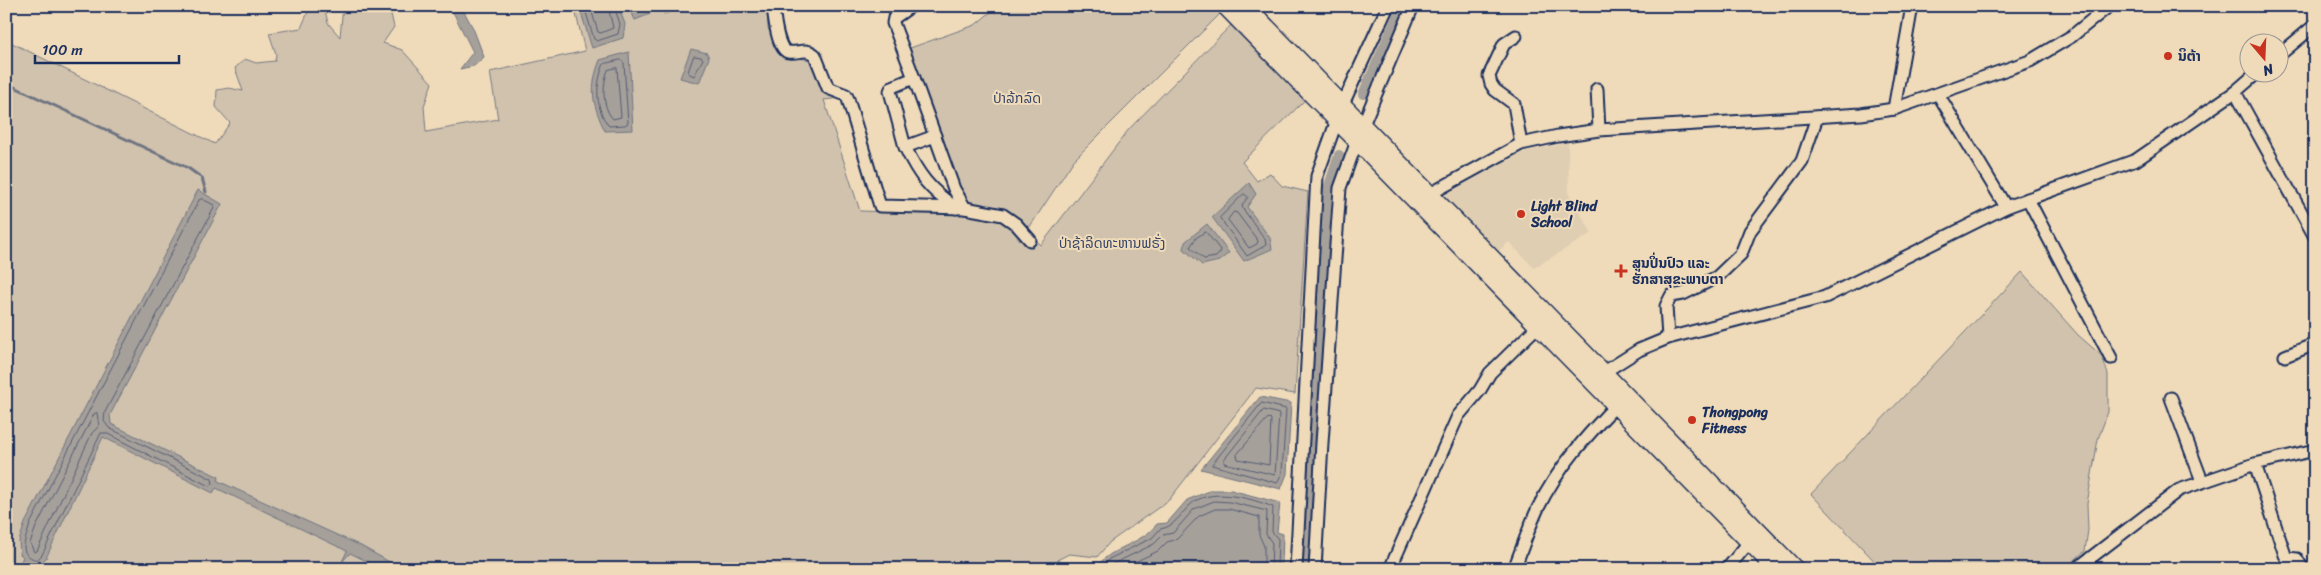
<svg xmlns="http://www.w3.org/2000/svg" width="2321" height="575" viewBox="0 0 2321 575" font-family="Sriracha,'Noto Sans Lao',sans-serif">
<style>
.built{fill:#dfceb2}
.green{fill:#d0c2ac;stroke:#767885}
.water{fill:#a6a09a;stroke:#6e7382}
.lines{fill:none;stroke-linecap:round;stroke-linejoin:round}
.shore{stroke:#535c76;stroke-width:1}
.stream{stroke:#6e7382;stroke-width:3}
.canal{stroke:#a6a09a;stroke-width:10}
.minor-casing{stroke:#1b2f5e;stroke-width:15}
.trunk-casing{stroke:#1b2f5e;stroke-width:21}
.minor{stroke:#efdbb9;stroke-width:11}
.trunk{stroke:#efdbb9;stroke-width:18}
.poi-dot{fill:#c8321e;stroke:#efdbb9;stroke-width:2}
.labels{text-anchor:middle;stroke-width:4;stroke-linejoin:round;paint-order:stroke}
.poi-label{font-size:14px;font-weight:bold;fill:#1b2f5e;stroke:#efdbb9;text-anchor:start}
.park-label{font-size:14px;fill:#36456a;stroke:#efdbb9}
</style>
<rect width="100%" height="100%" fill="#efdbb9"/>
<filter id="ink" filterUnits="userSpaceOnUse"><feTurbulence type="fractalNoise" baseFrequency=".02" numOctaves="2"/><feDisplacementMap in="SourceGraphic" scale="10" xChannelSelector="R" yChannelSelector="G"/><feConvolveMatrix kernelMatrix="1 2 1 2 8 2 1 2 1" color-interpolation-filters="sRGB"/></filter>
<g filter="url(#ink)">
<polygon class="built" points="1568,143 1569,195 1592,233 1534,268 1509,242 1495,254 1443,194 1518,153"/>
<g class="green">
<polygon points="321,6 324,6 328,23 340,37 343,6 389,6 394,27 383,43 402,50 432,83 424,106 426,132 498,119 490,72 585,51 574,6 660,6 664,14 693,6 767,6 768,28 781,55 811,60 841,98 824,100 860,211 960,214 964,205 910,48 975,25 998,6 1219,6 1223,11 1074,160 1027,231 1041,245 1129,129 1234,22 1308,97 1242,162 1257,181 1270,173 1282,186 1308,192 1295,394 1256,388 1169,500 1110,542 1097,557 1069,554 1057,560 1074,569 6,569 6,40 215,144 230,123 216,107 217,90 229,88 243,91 235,68 245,59 256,63 275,61 276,54 269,33 301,28 308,12"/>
<polygon points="2022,272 2078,335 2102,356 2108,374 2108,412 2098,439 2087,504 2088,530 2085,551 2064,569 1882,569 1811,494"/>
</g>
<g class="water">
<polygon points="450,6 461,6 473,28 484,57 474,66 460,69 473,52"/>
<polygon points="579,6 618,6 625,24 623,38 592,48"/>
<polygon points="629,6 647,6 650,14 635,20"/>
<polygon points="691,49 707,53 709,58 699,83 680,78"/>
<path d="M629,52L633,130L605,131C592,104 589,88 600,60Z"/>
<polygon points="1249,183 1256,194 1247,207 1270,238 1272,249 1244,261 1212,217"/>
<polygon points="198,190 222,204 110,415 111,424 219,477 218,481 361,546 402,569 383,569 350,553 342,562 347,551 216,488 213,493 103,437 46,558 38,566 28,562 24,569 17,569 23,557 20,554 19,541 25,523"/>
<polygon points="1207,224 1229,253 1219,261 1202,265 1184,249 1185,242"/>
<polygon points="1260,397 1291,403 1287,474 1281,489 1201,469"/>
<path d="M1212,490H1231L1280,503L1277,532L1283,534L1282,569H1101L1097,566C1113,546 1142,544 1157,524L1167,523L1187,500Z"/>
</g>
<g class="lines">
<g class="shore">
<polyline points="584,6 594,39 597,41 618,34 620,24 614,6"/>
<polyline points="590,6 598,32 601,33 613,28 608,6"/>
<polygon points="694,56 701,57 703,59 694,76 688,73"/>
<path d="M621,60L624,63L628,123L625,125L609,126C595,110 595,83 604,64Z"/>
<path d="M617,68L621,117L613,119C602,107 602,85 608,70Z"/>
<polygon points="1244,194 1248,197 1242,205 1243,209 1265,239 1266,245 1247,256 1220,218"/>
<path d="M202,199L214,205V208L105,412L104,421L109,428L212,479L213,484L209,486L106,433H101L42,555L37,560C16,554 26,540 30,524L199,200Z"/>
<polygon points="1234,212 1237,213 1258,241 1257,244 1249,248 1228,220"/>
<polygon points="1206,232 1221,251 1216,257 1204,259 1190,247 1196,238"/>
<polygon points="1262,403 1286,409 1282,473 1277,483 1212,465"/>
<polygon points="1264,410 1279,414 1275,475 1224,463 1224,460"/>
<polygon points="97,413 99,426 92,433 37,551 34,552 30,543 36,527 94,414"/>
<polygon points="1267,419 1270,418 1271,420 1269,465 1238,459 1237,455"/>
<path d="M1103,569L1109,559L1152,538L1160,529C1174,527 1179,516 1189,506C1208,486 1251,498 1273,507L1272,532L1278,539L1277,569"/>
<polyline points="1110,569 1113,564 1154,544 1163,535 1173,533 1194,509 1214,501 1230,502 1267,511 1266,534 1272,543 1271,569"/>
<polyline points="1120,569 1158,551 1167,542 1177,539 1199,516 1215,509 1229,509 1259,517 1259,535 1264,546 1264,569"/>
</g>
<polyline class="stream" points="6,83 188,168 202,178 206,192"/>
<g class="canal">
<polyline points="1363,94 1402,6"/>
<polyline points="1306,569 1327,192 1339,155"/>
</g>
<defs>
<g id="minor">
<path d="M773,6C774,15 777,49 788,52C798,54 806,47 815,55L828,88L846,95L848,99L880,206L965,208L1003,215L1016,224L1030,240"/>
<polyline points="911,6 894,18 893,23 914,78"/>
<polyline points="1516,36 1504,44 1489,76 1491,84 1495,90 1514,104 1521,144"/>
<polyline points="2278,56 2315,25"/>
<polyline points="1597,89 1599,130"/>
<polyline points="2235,92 2315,237"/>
<polyline points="1938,94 2006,207"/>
<polyline points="1894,109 1912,6"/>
<polyline points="905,147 890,91 892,87 914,78 935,136"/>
<polyline points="1428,195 1521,144 1558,136 1599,130 1861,114 1894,109 2030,61 2072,36 2109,6"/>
<polyline points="2028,199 2111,358"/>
<path d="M956,208C930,190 919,176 905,147L935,136L954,189L965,208"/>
<polyline points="1668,338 1666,306 1671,296 1683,294 1717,277 1741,254 1750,231 1802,161 1817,117"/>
<polyline points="2285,356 2315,344"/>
<polyline points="1598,376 1639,350 1668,338 1825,297 2006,207 2136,160 2235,92 2258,72"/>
<polyline points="2171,398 2202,481"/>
<polyline points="2255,464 2285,555 2287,558 2297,559 2303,569"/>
<polyline points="1296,569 1317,176 1342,106 1388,6"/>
<polyline points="1315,569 1322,443 1340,188 1362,127 1413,6"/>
<polyline points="1390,569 1458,416 1480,390 1490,373 1538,326"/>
<path d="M1514,569C1522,549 1529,527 1538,508C1558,467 1589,433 1620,401"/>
<polyline points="1727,569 1750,541"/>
<polyline points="2076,569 2179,490 2255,464 2315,450"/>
</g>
<g id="trunk">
<polyline points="1226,6 1777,569"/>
<polyline points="1245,6 1794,569"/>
</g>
</defs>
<use href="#minor" class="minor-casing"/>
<use href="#trunk" class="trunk-casing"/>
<use href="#minor" class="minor"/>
<use href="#trunk" class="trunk"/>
</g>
</g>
<g class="poi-dot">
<circle cx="2168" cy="56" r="5"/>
<circle cx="1521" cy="214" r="5"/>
<path d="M1618.5 263.5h5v5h5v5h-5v5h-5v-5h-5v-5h5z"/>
<circle cx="1692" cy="420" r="5"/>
</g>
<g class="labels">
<g class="poi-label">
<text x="2178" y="61">ນິຕ້າ</text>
<text x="1531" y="211">Light Blind<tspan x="1531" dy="16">School</tspan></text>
<text x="1632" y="268">ສູນປິ່ນປົວ ແລະ<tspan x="1632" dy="16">ຮັກສາສຸຂະພາບຕາ</tspan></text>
<text x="1702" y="417">Thongpong<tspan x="1702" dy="16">Fitness</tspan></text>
</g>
<g class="park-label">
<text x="1017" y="103">ປ່າລ້ກລົດ</text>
<text x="1112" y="248">ປ່າຊ້າລິດທະຫານຟຣັ່ງ</text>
</g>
</g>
<rect width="2321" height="575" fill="none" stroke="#efdbb9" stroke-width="25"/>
<rect x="12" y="12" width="2296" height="550" fill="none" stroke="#1b2f5e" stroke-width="2" filter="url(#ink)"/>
<g transform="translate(2264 58) rotate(161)"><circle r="24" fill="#efdbb9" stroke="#9a9695"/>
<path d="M0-4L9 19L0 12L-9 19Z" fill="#c8321e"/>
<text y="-8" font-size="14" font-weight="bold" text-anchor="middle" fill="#1b2f5e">N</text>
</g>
<path d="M35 55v8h144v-8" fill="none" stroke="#1b2f5e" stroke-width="2.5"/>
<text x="42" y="55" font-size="15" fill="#1b2f5e" stroke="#efdbb9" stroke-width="4" paint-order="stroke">100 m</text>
</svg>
